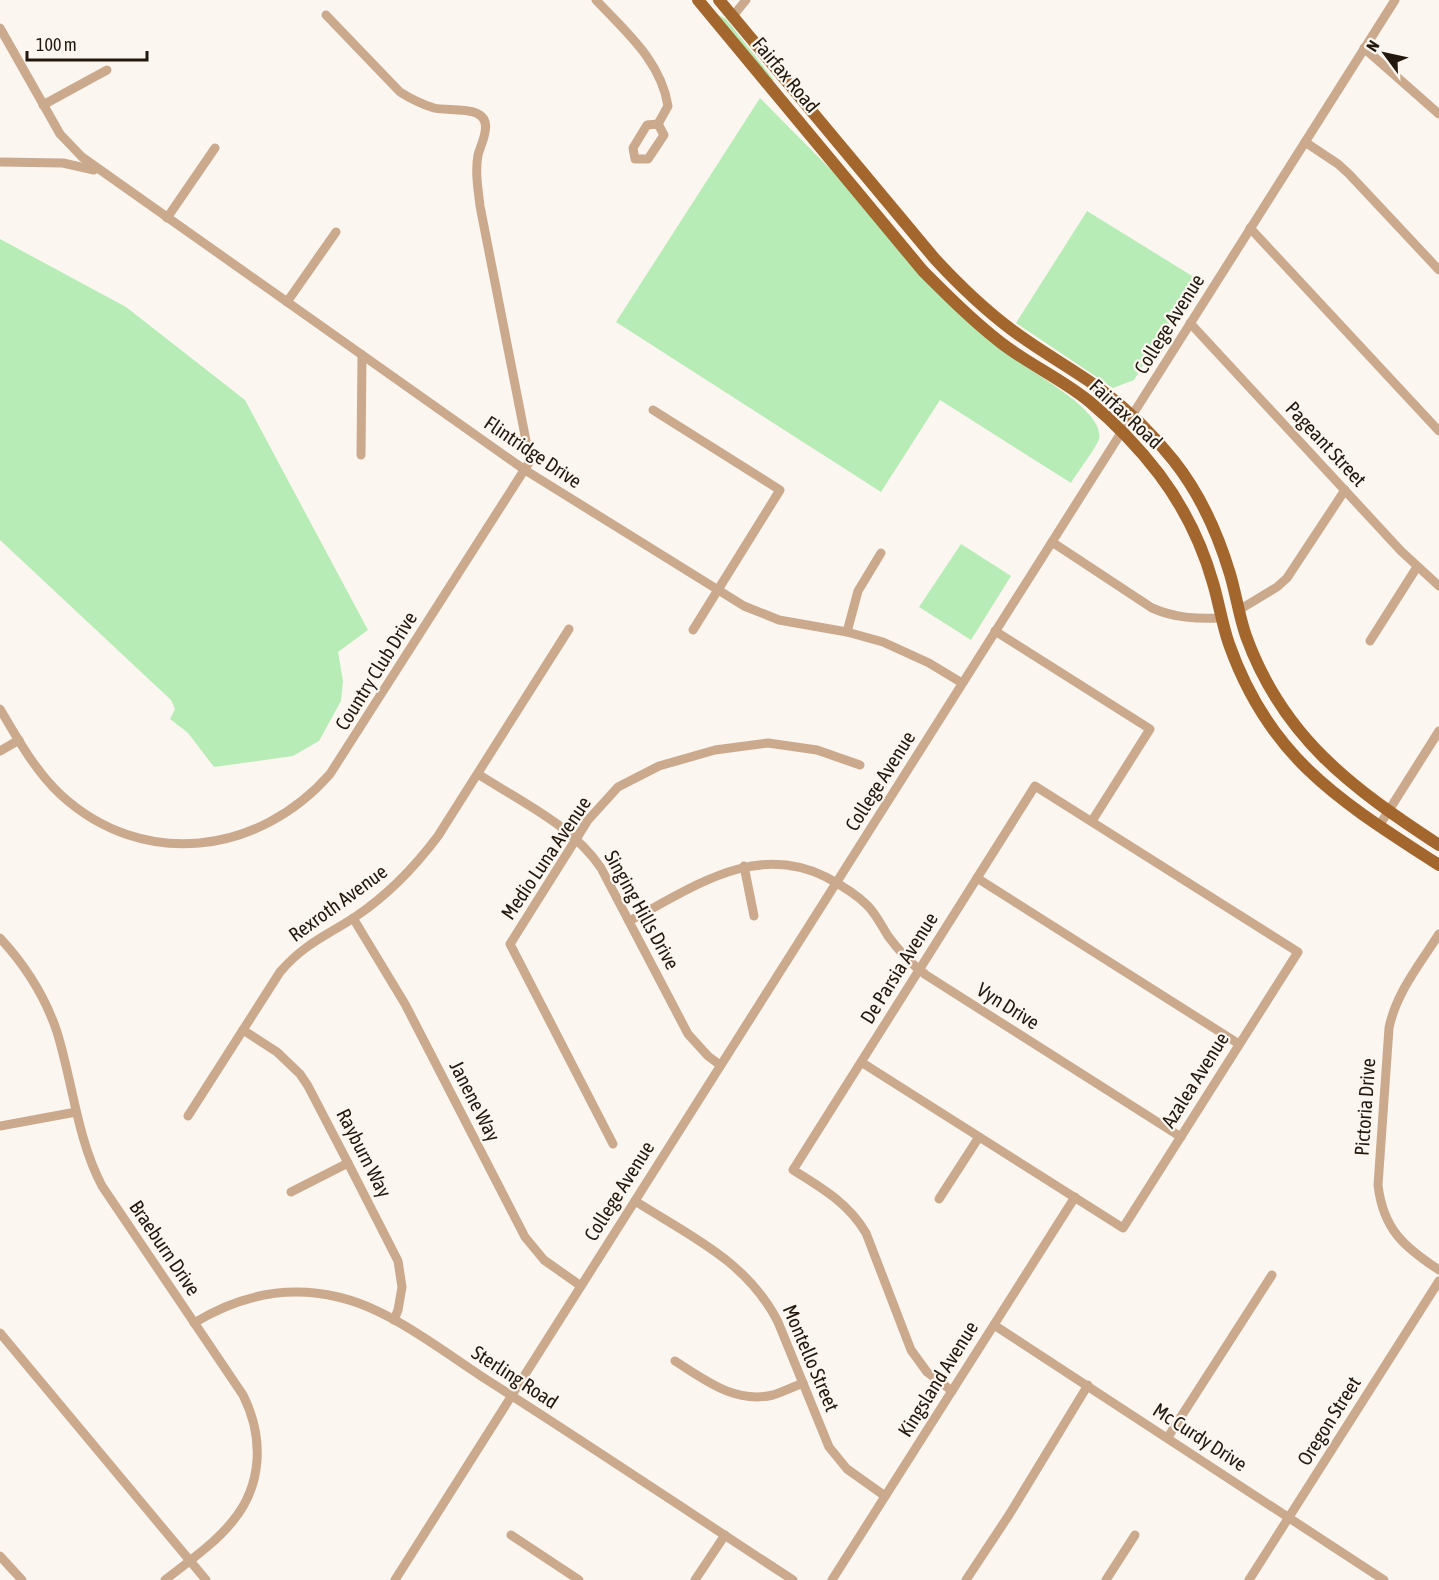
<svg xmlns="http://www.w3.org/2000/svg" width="1439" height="1580" viewBox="0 0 1439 1580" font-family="'Asap Condensed',sans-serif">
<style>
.grass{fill:#b8ecb7}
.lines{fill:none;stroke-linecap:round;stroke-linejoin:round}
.minor{stroke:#cba98d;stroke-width:9}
.major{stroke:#a3672e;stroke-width:12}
.labels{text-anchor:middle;stroke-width:4.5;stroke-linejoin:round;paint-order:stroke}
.street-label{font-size:20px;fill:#22180e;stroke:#fbf6f0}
</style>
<rect width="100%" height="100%" fill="#fbf6f0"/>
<g class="grass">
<polygon points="718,15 726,19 774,80 772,81"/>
<path d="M760,98L1025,366C1043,379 1105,413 1099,439C1096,448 1077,473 1071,483L940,400L881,492L616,322Z"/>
<polygon points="1087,211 1197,279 1134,380 1113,388 1016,323"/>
<polygon points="0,239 126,307 245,400 368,630 338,652 343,681 341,701 319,741 293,756 214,767 188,733 170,719 175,709 171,700 0,540"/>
<polygon points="961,544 1011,576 971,640 919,607"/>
</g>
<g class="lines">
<g class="minor">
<path d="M596,0C626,32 661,61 668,106L658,124"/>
<polyline points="733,16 746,0"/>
<polyline points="0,28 60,134 82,157 525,470 744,606 779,620 847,632 883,642 929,663 962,683"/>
<polyline points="1364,48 1439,114"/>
<polyline points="43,105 107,70"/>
<polygon points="658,124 664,135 648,159 635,159 633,148 647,125"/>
<polyline points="1305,142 1338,164 1349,174 1439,270"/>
<polyline points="0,162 63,163 94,170"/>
<polyline points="167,218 215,148"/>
<polyline points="1250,228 1439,431"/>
<polyline points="287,302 336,232"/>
<polyline points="1190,323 1401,551 1439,586"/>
<polyline points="653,410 780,490 693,630"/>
<polyline points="361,455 362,355"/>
<path d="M1052,542L1152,608C1175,618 1196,619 1221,618"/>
<polyline points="1239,610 1277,587 1287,578 1345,490"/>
<polyline points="995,631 1150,729 1092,821"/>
<polyline points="847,632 858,591 881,553"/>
<polyline points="1370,641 1417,567"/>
<path d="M0,709C18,739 35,771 61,795C143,870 259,855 330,774L530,461L480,206C478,189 475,172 478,155C480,147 484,140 485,132C491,103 450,112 434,108C421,104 411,99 400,92L326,15"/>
<polyline points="0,751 19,740"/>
<path d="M478,774C521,802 572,825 601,868L688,1034L708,1056L720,1065"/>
<polyline points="1379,826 1439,731"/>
<polyline points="744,866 754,916"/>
<polyline points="977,878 1239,1044"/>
<polyline points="353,918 405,1004 525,1237 544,1260 581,1286"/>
<path d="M629,921C691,889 754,841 826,877C841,885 855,893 867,905C876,914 881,925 888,936C899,951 911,964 926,975L1181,1137"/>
<path d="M1439,934C1420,964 1396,993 1389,1028L1378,1185C1383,1229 1404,1247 1439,1270"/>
<path d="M0,938C26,966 45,996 57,1032C73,1084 77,1138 102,1186L243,1395C264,1437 263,1485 232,1522C214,1544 188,1562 165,1580"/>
<polyline points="243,1030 277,1052 300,1074 308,1086 348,1163 398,1261 402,1287 398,1310 394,1320"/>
<path d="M861,1062L1123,1228L1298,952L1035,786L793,1170C822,1188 848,1203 866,1233L911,1350L927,1372L952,1391"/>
<path d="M188,1116L280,972C304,944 326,936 355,917C388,895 414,868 438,836L569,629"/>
<polyline points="0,1126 76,1112"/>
<polyline points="613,1144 510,944 588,820 618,787 659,766 715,750 768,743 817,750 860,765"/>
<polyline points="291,1192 348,1163"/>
<polyline points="939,1199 979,1137"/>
<path d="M635,1201C690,1236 747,1261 778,1322L829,1447L847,1469L885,1496"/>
<path d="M194,1323C238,1296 287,1285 338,1297C388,1308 441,1350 484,1378C588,1444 690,1513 793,1580"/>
<polyline points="994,1325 1384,1580"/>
<polyline points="0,1333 206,1580"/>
<path d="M675,1361C705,1380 735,1404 773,1395C783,1392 793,1387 803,1383"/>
<polyline points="1168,1437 1272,1275"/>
<polyline points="511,1535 579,1580"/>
<polyline points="0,1556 22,1580"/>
<polyline points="395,1580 1395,0"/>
<polyline points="695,1580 725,1535"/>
<polyline points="832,1580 1075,1197"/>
<polyline points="966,1580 1009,1515 1088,1385"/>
<polyline points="1106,1580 1135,1535"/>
<polyline points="1249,1580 1439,1281"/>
</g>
<g class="major">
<path d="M698,0L923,271C948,296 972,320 1000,342C1028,364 1062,379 1090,402C1115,423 1139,448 1159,474C1183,506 1202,544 1213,583C1219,603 1222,624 1229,644C1270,760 1342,802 1439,865"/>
<path d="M719,0L935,259C959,285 984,309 1012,330C1040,351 1071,368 1099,388C1127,409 1152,433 1174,461C1200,494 1218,534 1230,574C1236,594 1239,616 1246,636C1283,738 1352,788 1439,845"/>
</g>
</g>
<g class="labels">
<g class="street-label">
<text transform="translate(786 75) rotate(50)" y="7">Fairfax Road</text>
<text transform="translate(1169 324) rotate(-58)" y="7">College Avenue</text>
<text transform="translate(1126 414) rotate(43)" y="7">Fairfax Road</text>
<text transform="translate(1326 444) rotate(47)" y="7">Pageant Street</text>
<text transform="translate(533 452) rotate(34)" y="7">Flintridge Drive</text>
<text transform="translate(376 671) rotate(-58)" y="7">Country Club Drive</text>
<text transform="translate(880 781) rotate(-58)" y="7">College Avenue</text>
<text transform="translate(546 858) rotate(-56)" y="7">Medio Luna Avenue</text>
<text transform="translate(338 903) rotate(-36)" y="7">Rexroth Avenue</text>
<text transform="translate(642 910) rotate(61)" y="7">Singing Hills Drive</text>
<text transform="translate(899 968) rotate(-58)" y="7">De Parsia Avenue</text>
<text transform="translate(1008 1006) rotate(32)" y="7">Vyn Drive</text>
<text transform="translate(1195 1080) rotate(-58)" y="7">Azalea Avenue</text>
<text transform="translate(475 1101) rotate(63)" y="7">Janene Way</text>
<text transform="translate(1365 1107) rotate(-86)" y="7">Pictoria Drive</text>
<text transform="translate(364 1153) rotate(63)" y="7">Rayburn Way</text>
<text transform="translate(619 1191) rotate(-58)" y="7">College Avenue</text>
<text transform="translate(165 1248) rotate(56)" y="7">Braeburn Drive</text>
<text transform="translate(811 1358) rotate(67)" y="7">Montello Street</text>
<text transform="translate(515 1377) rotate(33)" y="7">Sterling Road</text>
<text transform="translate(938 1379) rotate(-58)" y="7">Kingsland Avenue</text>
<text transform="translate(1329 1421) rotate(-58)" y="7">Oregon Street</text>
<text transform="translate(1200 1437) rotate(33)" y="7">Mc Curdy Drive</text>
</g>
</g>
<g transform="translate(1385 54) rotate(303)" stroke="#fbf6f0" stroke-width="4.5" paint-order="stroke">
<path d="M0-4.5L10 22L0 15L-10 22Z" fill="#22180e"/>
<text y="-9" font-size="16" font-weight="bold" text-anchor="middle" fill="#22180e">N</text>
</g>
<path d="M27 51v9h120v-9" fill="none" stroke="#22180e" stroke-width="3"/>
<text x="36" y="51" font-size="18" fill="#22180e" stroke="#fbf6f0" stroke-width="4.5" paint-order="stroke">100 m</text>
</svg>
